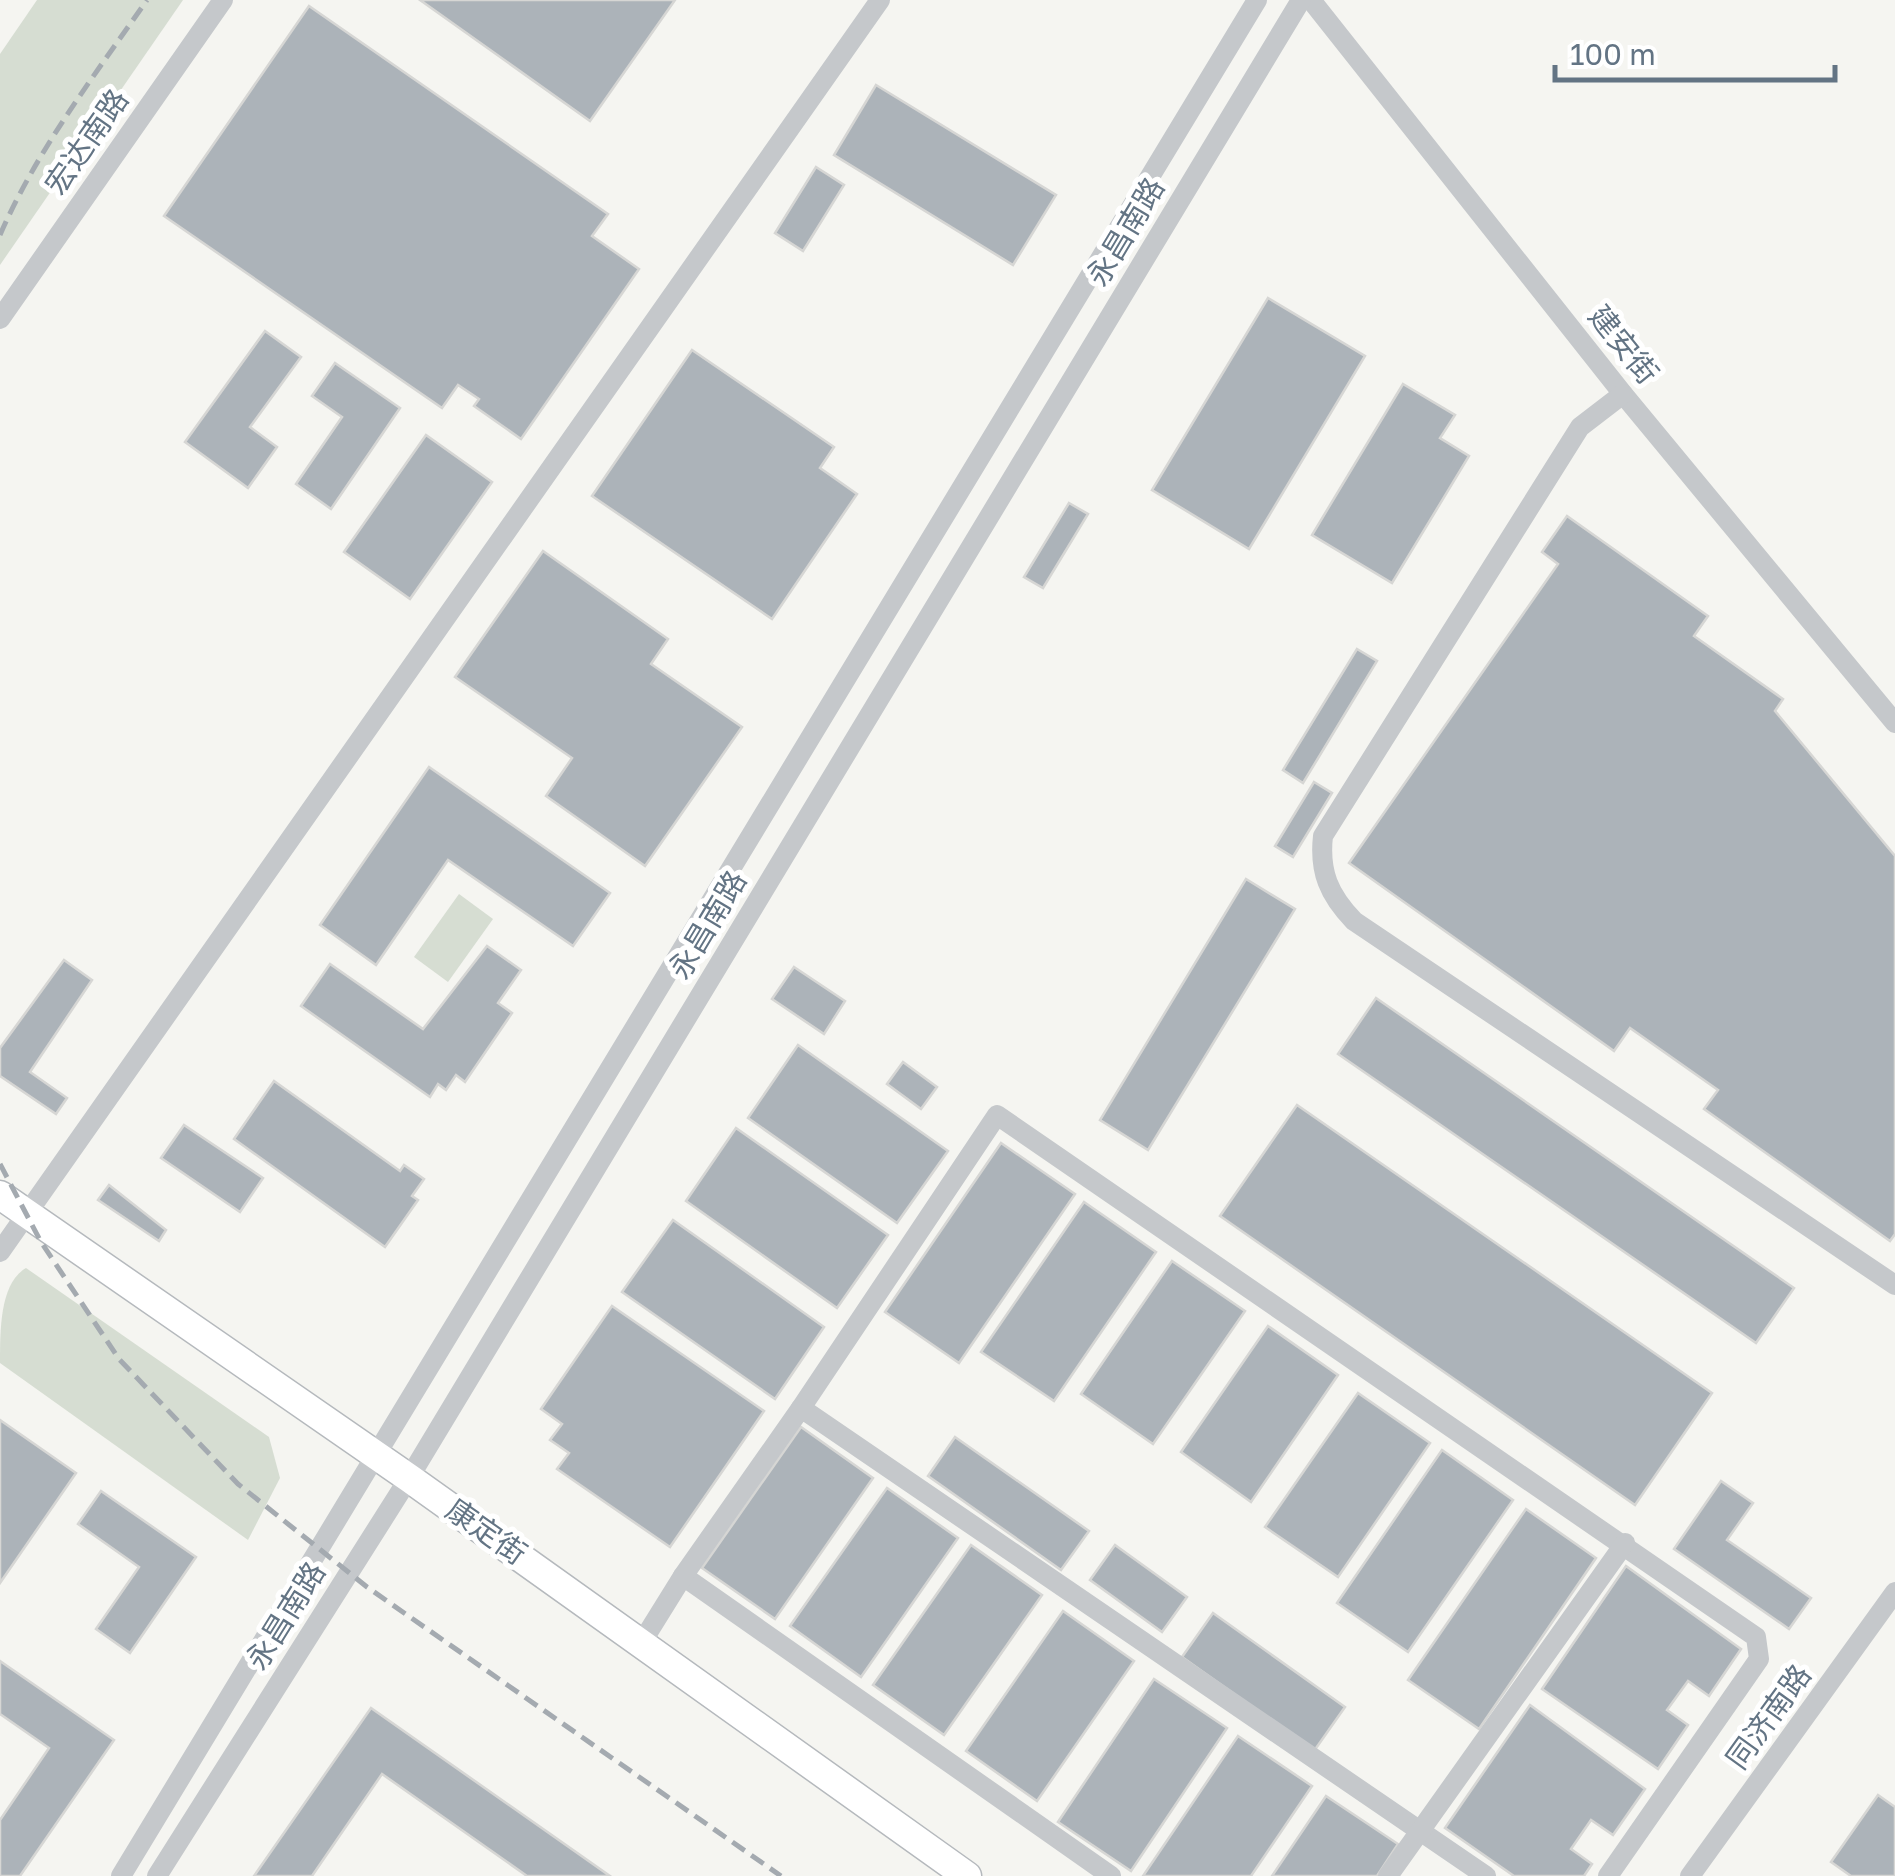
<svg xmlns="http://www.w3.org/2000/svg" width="1895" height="1876" viewBox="0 0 1895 1876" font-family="'Golos Text','Noto Sans SC',sans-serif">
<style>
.green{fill:#d6ddd2}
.building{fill:#acb3b9;stroke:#d6d6d4;stroke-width:2.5}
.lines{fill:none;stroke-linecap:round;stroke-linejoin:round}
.major-casing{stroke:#b5b9bd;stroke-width:31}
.minor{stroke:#c5c8cb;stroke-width:20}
.major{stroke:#fff;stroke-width:28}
.rail{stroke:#a4aab0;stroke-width:5;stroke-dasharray:15 8;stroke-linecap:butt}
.labels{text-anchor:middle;stroke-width:10;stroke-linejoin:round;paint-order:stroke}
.street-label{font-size:30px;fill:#637484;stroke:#fff}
</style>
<rect width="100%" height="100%" fill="#f5f5f1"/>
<g class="green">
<polygon points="37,0 183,0 0,265 0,54"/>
<polygon points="459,894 493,919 448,982 414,957"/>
<path d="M26,1268L269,1437L280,1478L248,1540L0,1363C0,1329 0,1283 26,1268Z"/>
</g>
<g class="building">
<polygon points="420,0 675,0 590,121"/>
<polygon points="309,6 608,214 592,236 639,269 521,439 474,406 479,399 458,385 442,408 164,216"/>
<polygon points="876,85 1056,195 1013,265 834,155"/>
<polygon points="816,167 844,185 803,251 775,233"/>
<polygon points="1268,298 1365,356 1249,549 1152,490"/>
<polygon points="265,331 301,357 250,427 277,447 248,488 185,442"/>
<polygon points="692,350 834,447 820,468 857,494 772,619 592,496"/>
<polygon points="335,363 400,408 331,509 296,484 342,417 312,396"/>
<polygon points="1403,384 1455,415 1440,438 1469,456 1392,583 1312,535"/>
<polygon points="426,435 492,482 410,599 344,552"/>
<polygon points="1069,503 1088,514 1043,588 1024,577"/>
<polygon points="1567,516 1708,616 1694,636 1783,699 1775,711 1895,856 1895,1234 1890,1241 1704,1109 1718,1090 1630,1028 1614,1051 1349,863 1558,564 1542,552"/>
<polygon points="543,551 668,639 651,664 742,727 645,866 546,796 572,758 455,677"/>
<polygon points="1357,649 1377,661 1303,783 1283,770"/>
<polygon points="429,767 610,893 573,946 448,860 376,965 320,925"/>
<polygon points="1314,782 1332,793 1293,857 1275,846"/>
<polygon points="1246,879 1295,909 1148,1150 1100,1120"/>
<polygon points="487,946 521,970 498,1003 512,1013 465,1082 456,1075 446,1090 438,1084 430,1097 301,1006 330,964 423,1029"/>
<polygon points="64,960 92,980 30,1072 67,1098 56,1114 0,1076 0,1048"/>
<polygon points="794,967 845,1001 824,1034 772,999"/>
<polygon points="1376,998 1794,1288 1756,1343 1338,1054"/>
<polygon points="798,1045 948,1151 897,1223 748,1118"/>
<polygon points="903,1062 937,1087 921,1109 887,1084"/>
<polygon points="274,1081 400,1171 404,1165 424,1179 412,1196 418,1200 385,1247 234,1139"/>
<polygon points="1297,1105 1712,1393 1635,1505 1220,1216"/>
<polygon points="184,1125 263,1178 240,1212 161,1158"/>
<polygon points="736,1128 888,1235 837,1308 686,1201"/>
<polygon points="1001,1143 1075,1194 959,1363 885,1312"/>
<polygon points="109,1185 166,1230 159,1241 98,1200"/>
<polygon points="1084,1202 1156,1252 1054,1401 981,1352"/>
<polygon points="673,1220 824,1327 775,1399 622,1292"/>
<polygon points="1172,1261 1245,1311 1153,1444 1081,1394"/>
<polygon points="612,1306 764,1411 670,1547 557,1469 569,1453 550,1440 562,1424 541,1409"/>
<polygon points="1268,1326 1338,1375 1251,1502 1181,1452"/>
<polygon points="1358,1393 1430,1443 1338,1577 1265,1527"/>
<polygon points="0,1420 76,1473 0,1583"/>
<polygon points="801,1427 873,1478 775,1619 702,1568"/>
<polygon points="955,1437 1089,1531 1061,1570 928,1476"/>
<polygon points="1442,1450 1513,1500 1408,1652 1337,1603"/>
<polygon points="1721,1481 1753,1503 1727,1540 1811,1598 1789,1629 1674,1549"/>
<polygon points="887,1488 958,1538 861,1677 790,1626"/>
<polygon points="101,1491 196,1557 130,1653 96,1629 139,1567 78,1524"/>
<polygon points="1526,1509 1596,1558 1479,1729 1408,1680"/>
<polygon points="971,1545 1042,1595 944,1735 873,1685"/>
<polygon points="1115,1545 1187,1597 1162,1632 1090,1580"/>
<polygon points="1626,1566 1741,1649 1709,1696 1688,1681 1667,1710 1688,1725 1658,1769 1542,1689"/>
<polygon points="1063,1611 1134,1661 1037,1801 966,1751"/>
<polygon points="1213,1613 1345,1707 1314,1751 1182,1657"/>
<polygon points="0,1661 114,1740 20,1876 0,1876 0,1820 49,1748 0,1714"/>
<polygon points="1154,1679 1227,1728 1131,1871 1058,1822"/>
<polygon points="1530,1705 1645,1789 1613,1835 1591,1820 1571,1849 1592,1864 1584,1876 1514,1876 1445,1828"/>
<polygon points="371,1708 610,1876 527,1876 382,1774 312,1876 254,1876"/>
<polygon points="1238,1736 1312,1786 1251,1876 1143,1876"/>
<polygon points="1878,1795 1895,1807 1895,1876 1851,1876 1831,1862"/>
<polygon points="1326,1796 1398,1844 1377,1876 1272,1876"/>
</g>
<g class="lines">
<defs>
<polyline id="major" points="0,1195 409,1478 967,1876"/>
</defs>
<use href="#major" class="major-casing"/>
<g class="minor">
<polyline points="1311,0 1623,394 1895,723"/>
<polyline points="0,319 223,0"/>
<path d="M1623,394L1580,427L1323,836C1319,872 1329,895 1354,921L1895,1285"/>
<polyline points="0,1252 880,0"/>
<polyline points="801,1408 997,1115 1756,1637 1759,1659 1608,1876"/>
<polyline points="683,1576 1111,1876"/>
<polyline points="642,1642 683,1576 801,1408 1486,1876"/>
<polyline points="121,1876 1257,0"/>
<polyline points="157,1876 409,1478 1301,0"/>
<polyline points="1388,1876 1625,1543"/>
<polyline points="1690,1876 1895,1592"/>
</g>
<use href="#major" class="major"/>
<g class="rail">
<path d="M0,235C37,150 94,76 147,0"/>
<polyline points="0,1164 41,1242 119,1359 238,1484 367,1587 781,1876"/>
</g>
</g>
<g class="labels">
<g class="street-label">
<text transform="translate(87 142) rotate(-55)" y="10">宏达南路</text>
<text transform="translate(1126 232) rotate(-59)" y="10">永昌南路</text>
<text transform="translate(1623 345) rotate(51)" y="10">建安街</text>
<text transform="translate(708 925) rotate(-59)" y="10">永昌南路</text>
<text transform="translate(486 1532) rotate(35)" y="10">康定街</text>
<text transform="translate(286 1616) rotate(-58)" y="10">永昌南路</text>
<text transform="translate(1769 1717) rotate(-54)" y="10">同济南路</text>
</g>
</g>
<path d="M1555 65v15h280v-15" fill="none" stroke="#637484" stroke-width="5"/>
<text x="1570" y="65" font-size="30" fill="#637484" stroke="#ffffff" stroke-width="8" paint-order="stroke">100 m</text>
</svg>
